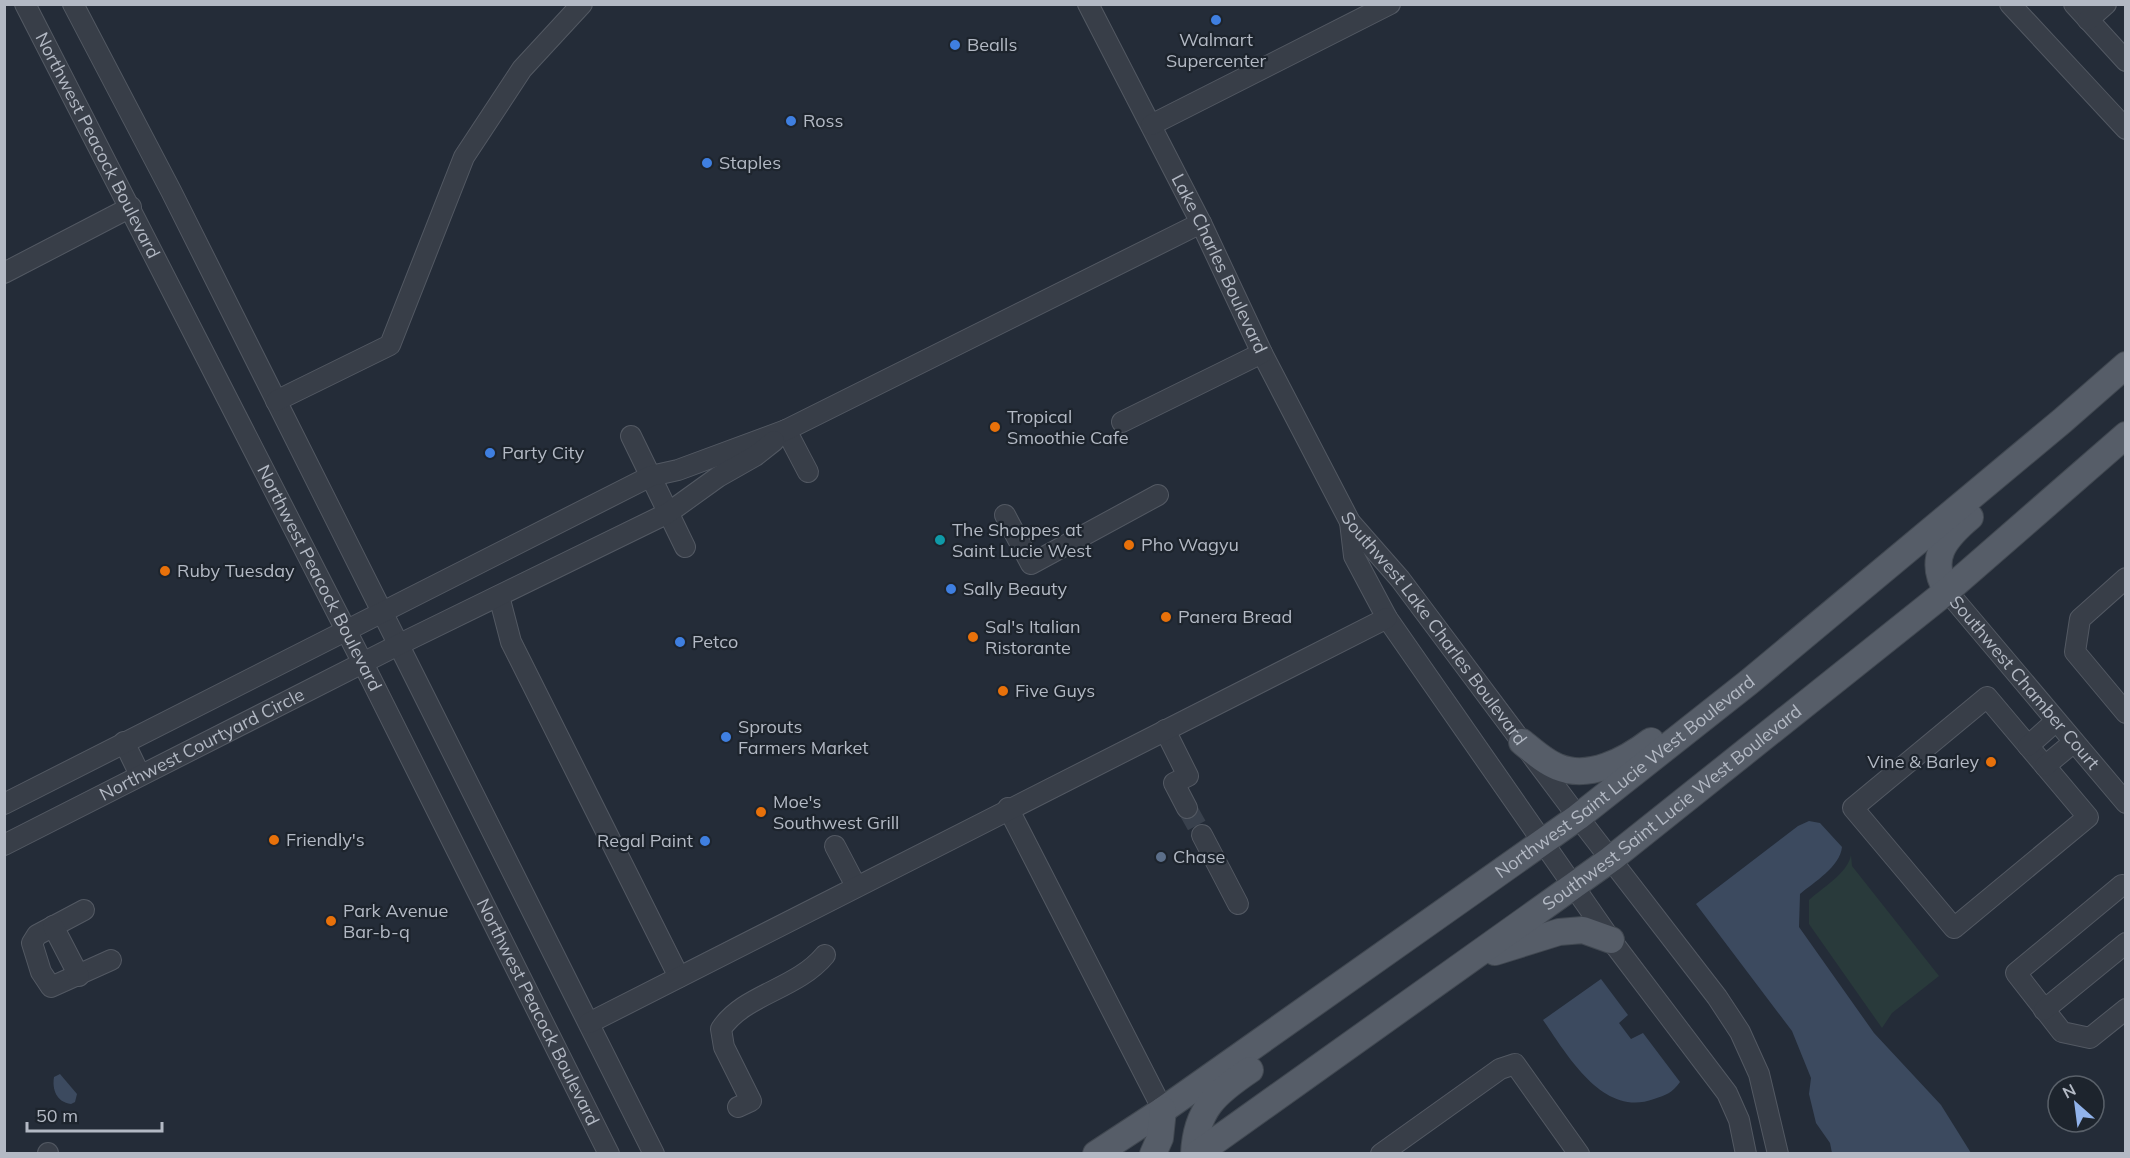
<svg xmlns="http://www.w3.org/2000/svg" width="2130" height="1158" viewBox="0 0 2130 1158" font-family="Mulish,sans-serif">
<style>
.green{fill:#293a3b}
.water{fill:#3c4a5f}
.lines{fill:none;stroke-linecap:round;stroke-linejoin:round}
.minor-tunnel{stroke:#39414d;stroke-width:20;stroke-dasharray:20 10;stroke-linecap:butt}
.minor-casing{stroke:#535963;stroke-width:22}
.major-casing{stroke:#414851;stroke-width:28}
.minor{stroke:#383e48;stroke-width:20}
.major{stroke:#565d68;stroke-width:26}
.shop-dot{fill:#3f7fe0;stroke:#1d242d;stroke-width:2}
.food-dot{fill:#e8710a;stroke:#1d242d;stroke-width:2}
.culture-dot{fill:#0f9aa8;stroke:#1d242d;stroke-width:2}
.service-dot{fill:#5c6f8a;stroke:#1d242d;stroke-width:2}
.labels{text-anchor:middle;stroke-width:4.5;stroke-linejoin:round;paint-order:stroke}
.poi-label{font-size:18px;fill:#b3b9c4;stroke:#1d242d;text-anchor:start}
.street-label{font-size:18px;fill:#b3b9c4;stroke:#1d242d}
</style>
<rect width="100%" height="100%" fill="#242c38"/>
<path class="green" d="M1851,855L1852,866L1939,976L1892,1013L1882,1028L1809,924V900C1822,888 1848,873 1851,855Z"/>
<g class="water">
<path d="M1809,821L1820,823L1842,847C1840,867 1814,882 1800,894L1799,927L1874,1033L1941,1105L1971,1153H1832L1830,1143L1816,1123L1809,1094L1811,1078L1792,1031L1696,904L1798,826Z"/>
<path d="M1601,979L1628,1015L1619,1023L1631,1039L1643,1033L1680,1082C1672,1093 1666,1095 1654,1099C1603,1118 1568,1056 1543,1020Z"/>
<path d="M60,1074L77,1094L75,1102L71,1104C56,1102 52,1089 54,1077Z"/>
</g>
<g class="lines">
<polyline class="minor-tunnel" points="1187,808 1202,835"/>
<defs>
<g id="minor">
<path id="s1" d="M25,4L371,679L609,1154"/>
<polyline points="73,4 171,191 654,1154"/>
<path id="s2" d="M1088,4L1201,223L1262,353L1350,522L1400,579L1578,817L1717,997L1740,1032L1759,1074L1778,1154"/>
<polyline points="2010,4 2126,129"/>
<polyline points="2074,4 2126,61"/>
<polyline points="2088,20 2106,4"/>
<polyline points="1151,125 1390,4"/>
<polyline points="4,273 131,207"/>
<polyline points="276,401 390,345 464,157 522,69 582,4"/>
<polyline points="1122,422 1262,353"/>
<polyline points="786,430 808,472"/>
<polyline points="631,436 685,547"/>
<polyline points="1005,515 1031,564 1158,495"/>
<polyline points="1350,522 1354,556 1387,618 1611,940 1727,1093 1739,1120 1746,1154"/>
<polyline points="2126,578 2080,619 2075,652 2126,713"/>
<path id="s3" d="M1947,591L2126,803"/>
<polyline points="495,598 499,596 511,642 679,977"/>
<polygon points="1987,697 2088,817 1954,928 1853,808"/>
<polyline points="1165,730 1188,776 1174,783 1187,808"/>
<polyline points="124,742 140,775"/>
<polyline points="2028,746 2056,721"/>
<polyline points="2045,766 2074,742"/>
<polyline points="4,804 651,476 678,470 786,430 1201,223"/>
<polyline points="1008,808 1163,1110"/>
<polyline points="1202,835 1238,904"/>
<path id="s4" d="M4,845L400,644L668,513L718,477L755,456L774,441"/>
<polyline points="835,846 856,886"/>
<polyline points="2122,885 2016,973 2062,1032 2090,1038 2126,1009"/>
<polyline points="84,910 37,935 32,943 41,972 51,987 111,960"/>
<polyline points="53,926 79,976"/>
<polyline points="2044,1010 2126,943"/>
<polyline points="589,1023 1387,618"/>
<path d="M738,1107L751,1101L724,1047L721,1029C744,994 796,990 825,955"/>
<polyline points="48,1154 48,1153"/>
<polyline points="1381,1154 1500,1069 1515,1064 1579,1154"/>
</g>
<g id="major">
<path d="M1947,591C1927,559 1945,538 1970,517"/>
<path d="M1522,742C1533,751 1545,762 1558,767C1589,780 1626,760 1651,741"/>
<polyline points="1495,952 1559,932 1583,930 1611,940"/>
<path id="s5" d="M1096,1154L1163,1110L1578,817L1749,682L2062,421L2126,365"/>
<polyline points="1153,1154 1160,1138 1163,1110"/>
<path d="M1194,1154C1196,1109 1216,1093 1250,1070"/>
<path id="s6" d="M1197,1154L1611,859L1947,591L2126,435"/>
</g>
</defs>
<use href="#minor" class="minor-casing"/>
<use href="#major" class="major-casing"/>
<use href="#minor" class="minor"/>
<use href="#major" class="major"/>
</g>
<g class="shop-dot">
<circle cx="1216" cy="20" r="6"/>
<circle cx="955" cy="45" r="6"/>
<circle cx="791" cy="121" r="6"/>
<circle cx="707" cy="163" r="6"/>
<circle cx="490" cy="453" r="6"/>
<circle cx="951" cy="589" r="6"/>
<circle cx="680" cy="642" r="6"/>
<circle cx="726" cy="737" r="6"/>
<circle cx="705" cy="841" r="6"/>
</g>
<g class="food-dot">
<circle cx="995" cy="427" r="6"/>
<circle cx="1129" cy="545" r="6"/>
<circle cx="165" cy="571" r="6"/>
<circle cx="1166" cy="617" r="6"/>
<circle cx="973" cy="637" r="6"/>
<circle cx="1003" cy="691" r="6"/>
<circle cx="1991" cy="762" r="6"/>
<circle cx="761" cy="812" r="6"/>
<circle cx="274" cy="840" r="6"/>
<circle cx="331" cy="921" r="6"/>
</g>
<circle class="culture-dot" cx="940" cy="540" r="6"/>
<circle class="service-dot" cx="1161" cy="857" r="6"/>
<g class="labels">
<g class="poi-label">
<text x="1216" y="46" text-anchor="middle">Walmart<tspan x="1216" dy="21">Supercenter</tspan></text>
<text x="967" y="51">Bealls</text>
<text x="803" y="127">Ross</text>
<text x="719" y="169">Staples</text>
<text x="1007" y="423">Tropical<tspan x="1007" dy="21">Smoothie Cafe</tspan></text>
<text x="502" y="459">Party City</text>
<text x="952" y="536">The Shoppes at<tspan x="952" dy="21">Saint Lucie West</tspan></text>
<text x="1141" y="551">Pho Wagyu</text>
<text x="177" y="577">Ruby Tuesday</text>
<text x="963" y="595">Sally Beauty</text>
<text x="1178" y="623">Panera Bread</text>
<text x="985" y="633">Sal's Italian<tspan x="985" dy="21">Ristorante</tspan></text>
<text x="692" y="648">Petco</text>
<text x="1015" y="697">Five Guys</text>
<text x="738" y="733">Sprouts<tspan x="738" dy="21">Farmers Market</tspan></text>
<text x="1979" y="768" text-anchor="end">Vine &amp; Barley</text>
<text x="773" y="808">Moe's<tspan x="773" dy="21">Southwest Grill</tspan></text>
<text x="286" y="846">Friendly's</text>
<text x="693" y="847" text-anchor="end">Regal Paint</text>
<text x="1173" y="863">Chase</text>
<text x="343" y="917">Park Avenue<tspan x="343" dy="21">Bar-b-q</tspan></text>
</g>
<g class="street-label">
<text dy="6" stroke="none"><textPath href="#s1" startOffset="159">Northwest Peacock Boulevard</textPath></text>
<text dy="6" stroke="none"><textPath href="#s2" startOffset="291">Lake Charles Boulevard</textPath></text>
<text dy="6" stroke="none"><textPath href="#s1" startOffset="645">Northwest Peacock Boulevard</textPath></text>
<text dy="6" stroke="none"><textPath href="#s2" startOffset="716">Southwest Lake Charles Boulevard</textPath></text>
<text dy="6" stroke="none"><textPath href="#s3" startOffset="120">Southwest Chamber Court</textPath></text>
<text dy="6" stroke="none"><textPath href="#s4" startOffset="222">Northwest Courtyard Circle</textPath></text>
<text dy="6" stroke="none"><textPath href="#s5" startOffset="650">Northwest Saint Lucie West Boulevard</textPath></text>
<text dy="6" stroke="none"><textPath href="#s6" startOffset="588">Southwest Saint Lucie West Boulevard</textPath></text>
<text dy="6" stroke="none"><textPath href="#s1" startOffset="1131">Northwest Peacock Boulevard</textPath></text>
</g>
</g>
<rect width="2130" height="1158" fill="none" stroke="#b3b9c4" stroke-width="12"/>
<g transform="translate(2076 1104) rotate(332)"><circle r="28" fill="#1d242d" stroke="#596069" stroke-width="1.5"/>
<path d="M0-4.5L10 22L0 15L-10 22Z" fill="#91b3eb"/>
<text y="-9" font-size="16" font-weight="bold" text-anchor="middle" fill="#b3b9c4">N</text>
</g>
<path d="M27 1122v9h135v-9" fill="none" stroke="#b3b9c4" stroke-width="3"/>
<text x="36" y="1122" font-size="18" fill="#b3b9c4" stroke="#1d242d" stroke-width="4.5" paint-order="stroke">50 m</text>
</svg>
